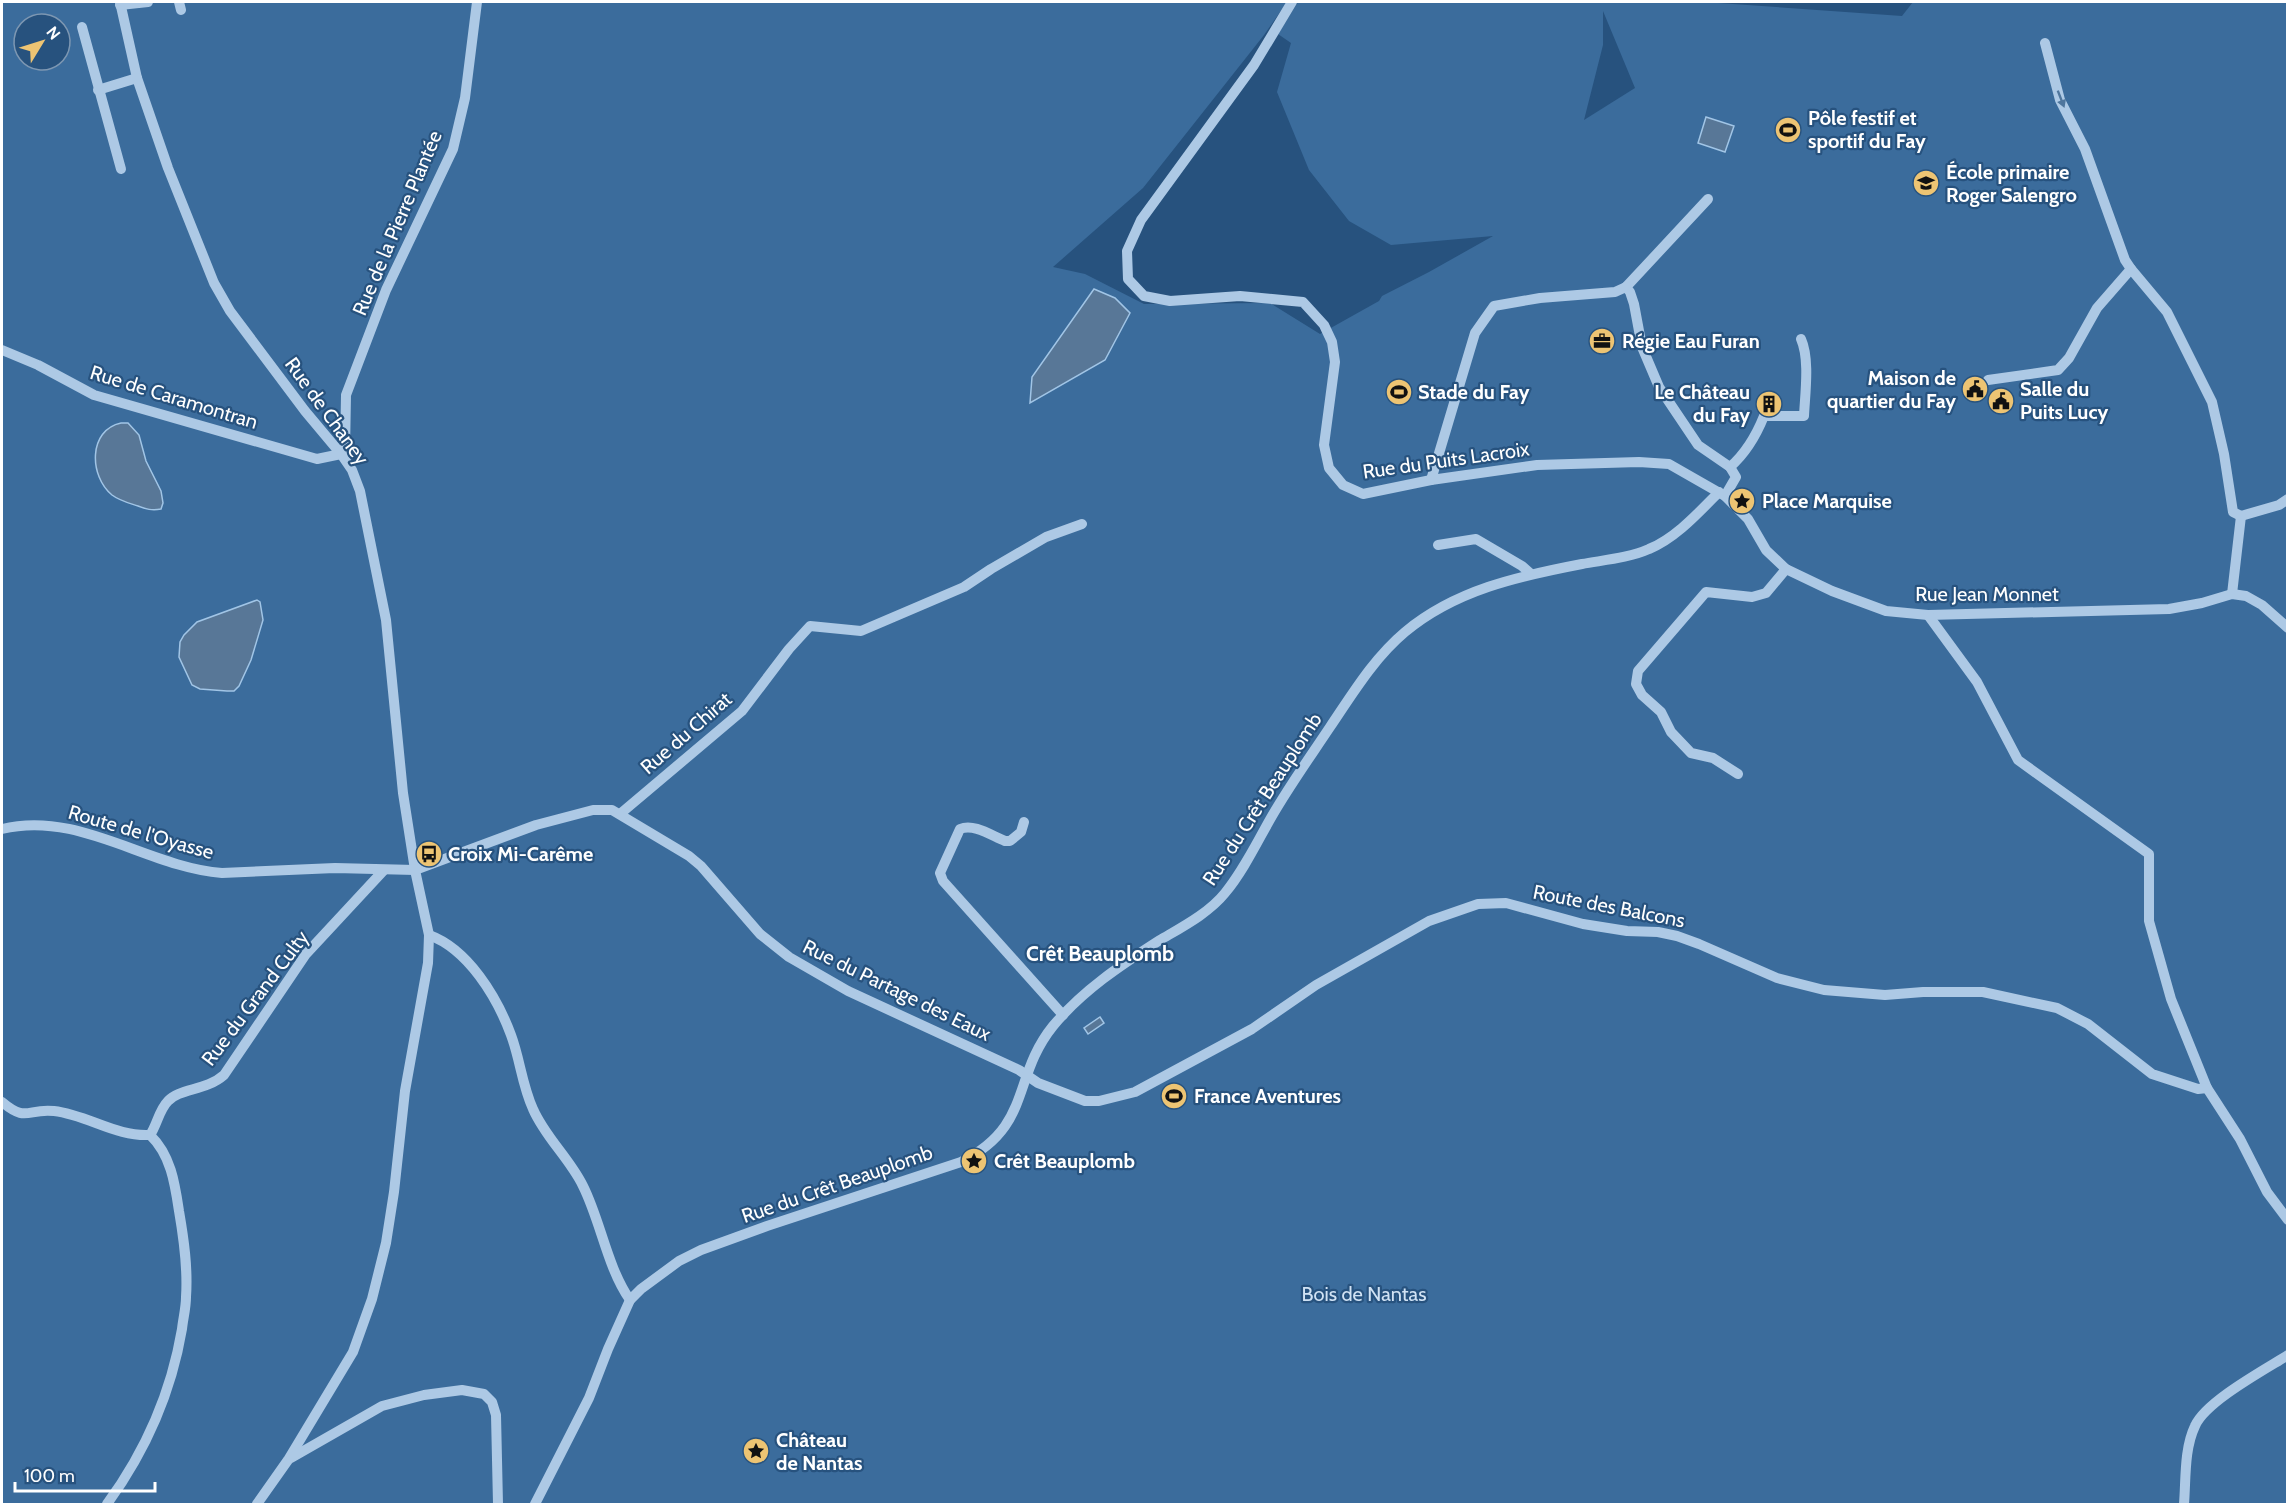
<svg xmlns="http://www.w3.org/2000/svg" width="2289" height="1506" viewBox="0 0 2289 1506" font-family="Cabin,sans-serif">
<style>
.green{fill:#3b6c9c;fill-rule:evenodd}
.water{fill:#587797;stroke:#a1c5e6;stroke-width:1.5}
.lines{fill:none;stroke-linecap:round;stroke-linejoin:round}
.minor{stroke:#adc9e5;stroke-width:10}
.oneway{fill:#4f769d}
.labels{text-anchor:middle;stroke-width:4.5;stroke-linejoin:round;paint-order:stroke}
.poi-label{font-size:20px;font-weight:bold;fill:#fff;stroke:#27527e;text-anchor:start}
.street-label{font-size:20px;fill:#fff;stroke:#27527e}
.park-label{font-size:20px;fill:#d0e2f4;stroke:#27527e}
.neighbourhood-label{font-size:21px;font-weight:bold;fill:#fff;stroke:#27527e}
</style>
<rect width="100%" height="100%" fill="#27527e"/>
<path class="green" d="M2,2H1287L1264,35L1143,188L1053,267L1085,274L1144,304L1270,303L1320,334L1379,301L1382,296L1429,272L1493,236L1391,245L1349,221L1309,170L1277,92L1291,43L1278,34L1298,2H1704L1902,16L1913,2H2287V1504H2ZM1603,11L1635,88L1584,120L1603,45ZM24,24H60V60H24Z"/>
<g class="water">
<polygon points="1706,117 1734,126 1725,152 1698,143"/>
<polygon points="1094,289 1115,298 1130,313 1105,360 1030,403 1032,377"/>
<path d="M121,423H128L139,435L146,461L161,491L163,503L161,509C152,511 146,509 138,506C129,503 120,501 112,495C89,476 88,430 121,423Z"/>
<polygon points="257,600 260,602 263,620 251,660 239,686 234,691 227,691 200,689 192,685 179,657 180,642 184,635 197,622"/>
<polygon points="1100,1017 1104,1023 1088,1034 1084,1028"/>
</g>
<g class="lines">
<g class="minor">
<polyline points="120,2 137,78 168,168 214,283 230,311 305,411 341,454 352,470 360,491 386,620 403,793 415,870 429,935 428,963 405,1091 394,1192 386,1243 372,1299 353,1352 288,1460 257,1504"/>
<polyline points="179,2 181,10"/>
<polyline points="1292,2 1254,65 1141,220 1127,251 1128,279 1144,296 1170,301 1240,296 1303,302 1324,325 1332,342 1335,362 1324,445 1329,468 1343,485 1363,494 1431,480 1537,465 1639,462 1669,464 1725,496 1748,519 1766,550 1786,569 1832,591 1886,611 1928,615 2169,609 2202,603 2232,594 2246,596 2262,605 2288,628"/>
<polyline points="120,5 148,2"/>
<polyline points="82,27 121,169"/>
<polyline points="2045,43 2060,100 2085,149 2125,260 2131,269"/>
<polyline points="98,90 137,78"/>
<polyline points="1708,199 1626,287 1630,292 1634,304 1642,347 1659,387 1698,445 1730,467 1736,477 1725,496"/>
<polyline points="2,350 38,365 94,395 317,459 341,454"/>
<polyline points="1988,380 2058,370 2069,358 2097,308 2131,269 2167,312 2212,402 2224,454 2233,512 2241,516"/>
<polyline points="341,454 345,451 346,395 386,290 453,149 465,98 477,2"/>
<path d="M1730,467C1746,453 1756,436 1764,416H1804C1805,394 1810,359 1801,339"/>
<polyline points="1431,480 1475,333 1494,306 1540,298 1615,292 1626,287"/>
<polyline points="2241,516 2279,505 2288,499"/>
<polyline points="1438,545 1476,539 1522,566 1531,574"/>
<polyline points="2232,594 2241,516"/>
<polyline points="1928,615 1977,682 2018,760 2149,854 2149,921 2171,999 2207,1088 2240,1139 2267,1192 2288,1220"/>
<polyline points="1738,774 1713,758 1691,753 1671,732 1661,712 1642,695 1636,684 1638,671 1706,592 1752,597 1766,593 1786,569"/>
<polyline points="620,814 742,711 789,649 810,626 861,631 964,587 991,569 1046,537 1082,524"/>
<path d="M1024,822L1021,832L1010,841H1005C992,836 974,823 960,829L940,873L943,881L1063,1015"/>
<path d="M2,829C79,810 147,867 222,873L335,868L415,870L536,825L593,810H612L689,856L701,866L760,934L789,957L848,991L1019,1070L1038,1083L1085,1101H1099L1135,1092L1252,1029L1316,985L1429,921L1478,904L1506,903L1583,924L1627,931L1658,932L1677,936L1699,944L1777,978L1824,990L1885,995L1923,992H1983L2057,1008L2088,1024L2152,1074L2198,1089L2207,1088"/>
<path d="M429,935C468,949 497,997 511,1035C520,1059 522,1085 533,1109C545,1137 570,1159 583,1186C601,1222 607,1267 630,1300"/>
<path d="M2,1102C27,1123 27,1108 54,1111C88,1115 116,1137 150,1135"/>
<polyline points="291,1458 382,1406 424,1395 462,1390 484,1394 492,1402 496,1415 498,1504"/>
<path d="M107,1504C145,1452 171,1394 182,1329C183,1319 186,1308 186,1297C188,1268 184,1240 179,1211C175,1184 171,1155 150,1135C157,1125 159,1110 168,1101C180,1088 206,1091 224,1075L306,954L384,870"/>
<path d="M535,1504L589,1398L608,1349L630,1300L641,1289L679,1261L701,1250L767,1226L961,1162C1033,1126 1011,1078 1053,1026C1083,990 1121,965 1160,940C1182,927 1209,913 1225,893C1244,870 1257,842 1272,816C1290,785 1310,757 1330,727C1353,693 1374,658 1405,632C1455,590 1519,576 1582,564C1604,560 1629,558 1649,549C1676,538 1699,512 1719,492"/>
<path d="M2184,1504C2186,1479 2184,1449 2195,1426C2205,1402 2264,1370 2288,1355"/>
</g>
</g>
<defs><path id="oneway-solid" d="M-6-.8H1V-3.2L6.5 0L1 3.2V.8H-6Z" transform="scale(1.5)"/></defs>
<use class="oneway" href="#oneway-solid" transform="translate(2061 99) rotate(69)"/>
<defs>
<symbol id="stadium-disc" viewBox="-11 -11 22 22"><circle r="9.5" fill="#edc473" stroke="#27527e"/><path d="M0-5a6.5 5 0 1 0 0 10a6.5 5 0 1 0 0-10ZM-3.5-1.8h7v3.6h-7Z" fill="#111"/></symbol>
<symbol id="school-disc" viewBox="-11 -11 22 22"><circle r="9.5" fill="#edc473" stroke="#27527e"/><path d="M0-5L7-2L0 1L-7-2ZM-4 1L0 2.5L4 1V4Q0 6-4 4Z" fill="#111"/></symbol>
<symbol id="office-disc" viewBox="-11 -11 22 22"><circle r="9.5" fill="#edc473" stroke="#27527e"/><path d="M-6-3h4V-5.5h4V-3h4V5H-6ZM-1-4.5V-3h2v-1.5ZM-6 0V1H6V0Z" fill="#111"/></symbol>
<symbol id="civic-disc" viewBox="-11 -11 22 22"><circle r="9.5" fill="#edc473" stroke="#27527e"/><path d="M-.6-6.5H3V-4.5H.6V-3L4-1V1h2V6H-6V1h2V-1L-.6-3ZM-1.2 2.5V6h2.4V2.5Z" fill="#111"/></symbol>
<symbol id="building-disc" viewBox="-11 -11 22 22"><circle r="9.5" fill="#edc473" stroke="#27527e"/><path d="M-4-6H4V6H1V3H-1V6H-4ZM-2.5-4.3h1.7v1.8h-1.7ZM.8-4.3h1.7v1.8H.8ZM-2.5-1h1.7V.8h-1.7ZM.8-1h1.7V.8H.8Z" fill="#111"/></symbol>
<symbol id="sight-disc" viewBox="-11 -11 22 22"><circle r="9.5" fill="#edc473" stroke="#27527e"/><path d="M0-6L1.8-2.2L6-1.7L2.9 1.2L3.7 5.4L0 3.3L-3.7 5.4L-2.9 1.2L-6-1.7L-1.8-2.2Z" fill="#111"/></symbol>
<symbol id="bus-disc" viewBox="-11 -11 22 22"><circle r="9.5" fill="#edc473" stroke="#27527e"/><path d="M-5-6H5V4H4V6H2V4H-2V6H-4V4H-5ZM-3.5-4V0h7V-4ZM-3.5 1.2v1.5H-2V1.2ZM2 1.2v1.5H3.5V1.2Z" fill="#111"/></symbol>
</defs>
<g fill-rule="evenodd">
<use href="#stadium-disc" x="1773" y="115" width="30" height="30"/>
<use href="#school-disc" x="1911" y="168" width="30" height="30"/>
<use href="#office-disc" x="1587" y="326" width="30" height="30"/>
<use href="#civic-disc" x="1960" y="374" width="30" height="30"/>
<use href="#stadium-disc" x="1384" y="377" width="30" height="30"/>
<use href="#civic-disc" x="1986" y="386" width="30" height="30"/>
<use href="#building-disc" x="1754" y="389" width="30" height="30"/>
<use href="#sight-disc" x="1727" y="486" width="30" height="30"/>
<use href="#bus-disc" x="414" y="839" width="30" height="30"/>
<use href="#stadium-disc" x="1159" y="1081" width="30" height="30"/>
<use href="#sight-disc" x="959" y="1146" width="30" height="30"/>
<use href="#sight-disc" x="741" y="1436" width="30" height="30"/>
</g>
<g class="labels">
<g class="poi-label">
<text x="1808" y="125">Pôle festif et<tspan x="1808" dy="23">sportif du Fay</tspan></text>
<text x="1946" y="179">École primaire<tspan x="1946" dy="23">Roger Salengro</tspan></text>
<text x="1622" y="348">Régie Eau Furan</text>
<text x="1956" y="385" text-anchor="end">Maison de<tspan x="1956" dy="23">quartier du Fay</tspan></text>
<text x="2020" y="396">Salle du<tspan x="2020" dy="23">Puits Lucy</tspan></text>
<text x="1418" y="399">Stade du Fay</text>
<text x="1750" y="399" text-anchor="end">Le Château<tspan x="1750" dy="23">du Fay</tspan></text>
<text x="1762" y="508">Place Marquise</text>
<text x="448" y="861">Croix Mi-Carême</text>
<text x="1194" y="1103">France Aventures</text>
<text x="994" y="1168">Crêt Beauplomb</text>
<text x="776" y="1447">Château<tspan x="776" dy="23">de Nantas</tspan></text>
</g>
<g class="street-label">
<text transform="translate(397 223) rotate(-67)" y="7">Rue de la Pierre Plantée</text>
<text transform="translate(174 397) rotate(17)" y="7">Rue de Caramontran</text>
<text transform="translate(327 411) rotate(54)" y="7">Rue de Chaney</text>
<text transform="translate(1446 460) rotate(-8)" y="7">Rue du Puits Lacroix</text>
<text x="1987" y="601">Rue Jean Monnet</text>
<text transform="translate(686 733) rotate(-41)" y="7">Rue du Chirat</text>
<text transform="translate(1262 799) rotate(-57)" y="7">Rue du Crêt Beauplomb</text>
<text transform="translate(141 832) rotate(16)" y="7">Route de l'Oyasse</text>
<text transform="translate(1609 906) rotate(11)" y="7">Route des Balcons</text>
<text transform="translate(897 990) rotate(26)" y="7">Rue du Partage des Eaux</text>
<text transform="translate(255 998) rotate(-53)" y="7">Rue du Grand Culty</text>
<text transform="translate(837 1184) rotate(-19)" y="7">Rue du Crêt Beauplomb</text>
</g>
<g class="park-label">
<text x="1364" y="1301">Bois de Nantas</text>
</g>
<g class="neighbourhood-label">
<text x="1100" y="961">Crêt Beauplomb</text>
</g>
</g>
<rect width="2289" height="1506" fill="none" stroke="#ffffff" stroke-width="6"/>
<g transform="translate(42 42) rotate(52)"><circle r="28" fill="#27527e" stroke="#7d97b2" stroke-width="1.5"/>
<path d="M0-4.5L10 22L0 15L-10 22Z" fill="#edc473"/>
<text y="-9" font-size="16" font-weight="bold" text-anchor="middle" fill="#ffffff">N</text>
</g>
<path d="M15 1482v9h140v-9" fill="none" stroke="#ffffff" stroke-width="3"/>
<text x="24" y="1482" font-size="18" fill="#ffffff" stroke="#27527e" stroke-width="4.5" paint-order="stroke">100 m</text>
</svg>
